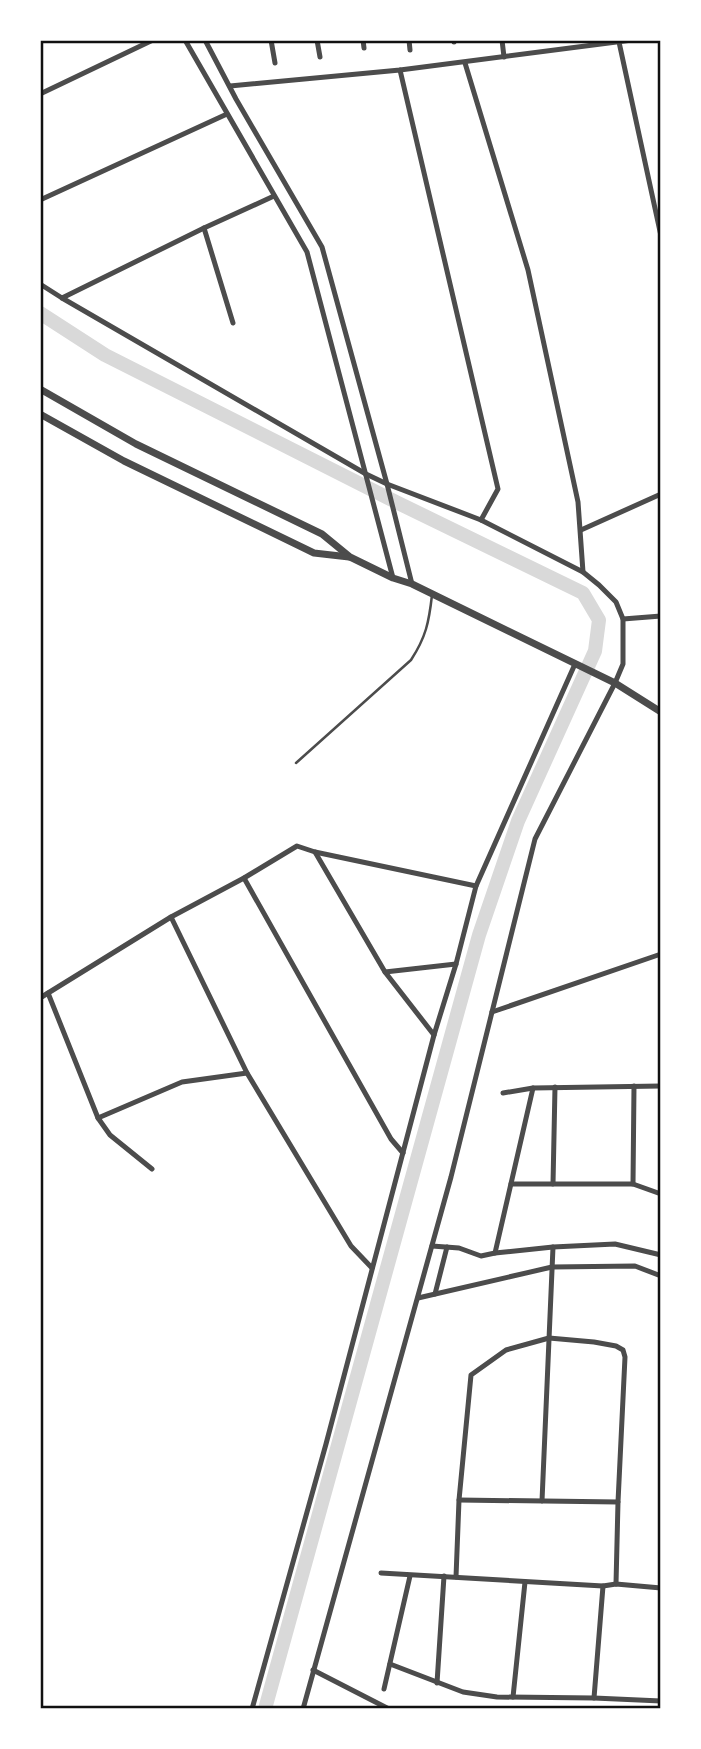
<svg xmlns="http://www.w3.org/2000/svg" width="701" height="1749" viewBox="0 0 701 1749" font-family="'Libre Baskerville',serif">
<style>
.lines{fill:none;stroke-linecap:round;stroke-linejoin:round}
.canal{stroke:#d9d9d9;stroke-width:14}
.service{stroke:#4c4c4c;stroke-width:2.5}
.minor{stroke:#4c4c4c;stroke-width:5}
.tertiary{stroke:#4c4c4c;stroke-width:7}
.neatline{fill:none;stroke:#111;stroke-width:2.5}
</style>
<rect width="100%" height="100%" fill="#fff"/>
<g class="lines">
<polyline class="canal" points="40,313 105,355 398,503 583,593 599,620 595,651 518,821 479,935 265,1709"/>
<path class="service" d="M296,763L411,660C426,637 429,622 432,595"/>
<g class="minor">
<polyline points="185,40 307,252 393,578"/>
<polyline points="205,40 236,99 322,247 387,484 412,584"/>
<polyline points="271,40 275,63"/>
<polyline points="317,40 320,57"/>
<polyline points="363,40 364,48"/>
<polyline points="409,40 410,50"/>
<polyline points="454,40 454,42"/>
<polyline points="502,40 504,57"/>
<polyline points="619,42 661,236"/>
<polyline points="465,63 528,270 578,502 583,572"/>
<polyline points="400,70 498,489 481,520"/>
<polyline points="230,86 400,70 632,40"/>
<polyline points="40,94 153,40"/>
<polyline points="40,200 227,114"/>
<polyline points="204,228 233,323"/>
<polyline points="40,284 62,298 366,474 387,484 481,520 583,572 599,585 616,602 623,619 623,664 615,683 535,839 451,1177 303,1709"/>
<polyline points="62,298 204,228 274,196"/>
<polyline points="581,530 661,494"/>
<polyline points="623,619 661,616"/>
<polyline points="315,852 385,972 434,1035"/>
<polyline points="244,878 391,1139 403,1153"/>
<polyline points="171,917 247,1073 351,1246 372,1268"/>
<polyline points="385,972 456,964"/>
<polyline points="48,993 98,1118 110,1135 152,1169"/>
<polyline points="40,998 171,917 244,878 297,846 315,852 476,886"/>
<polyline points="492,1012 661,954"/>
<polyline points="503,1093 533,1088 661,1086"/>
<polyline points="98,1118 182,1082 247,1073"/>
<polyline points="511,1184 633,1184 661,1194"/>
<polyline points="553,1184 555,1087"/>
<polyline points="633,1184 634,1086"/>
<polyline points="432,1246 459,1248 481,1256 495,1253 553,1247 615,1244 661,1255"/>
<polyline points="495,1253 533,1088"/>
<polyline points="435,1294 447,1247"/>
<polyline points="418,1298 552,1267 635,1266 661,1276"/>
<polyline points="459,1500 618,1502"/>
<polyline points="542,1501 553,1247"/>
<polyline points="381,1573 603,1586 616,1584 661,1588"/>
<polyline points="456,1577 459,1500 471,1375 506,1350 549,1338 594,1342 616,1346 623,1350 625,1357 618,1502 616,1584"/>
<polyline points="390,1664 463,1692 497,1697 594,1698 661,1701"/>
<polyline points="313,1670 389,1709"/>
<polyline points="437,1683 444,1576"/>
<polyline points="384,1689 410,1576"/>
<polyline points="513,1697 525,1582"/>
<polyline points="594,1698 603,1586"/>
<polyline points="252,1709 326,1444 434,1035 456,964 476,886 575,664"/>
</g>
<g class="tertiary">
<polyline points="40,389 136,444 322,534 350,557 393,578 412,584 615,683 661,712"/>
<polyline points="40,414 124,461 314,553 349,557"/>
</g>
</g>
<rect width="701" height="1749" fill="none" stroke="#ffffff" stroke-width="84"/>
<rect x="42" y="42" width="617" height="1665" class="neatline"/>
</svg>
